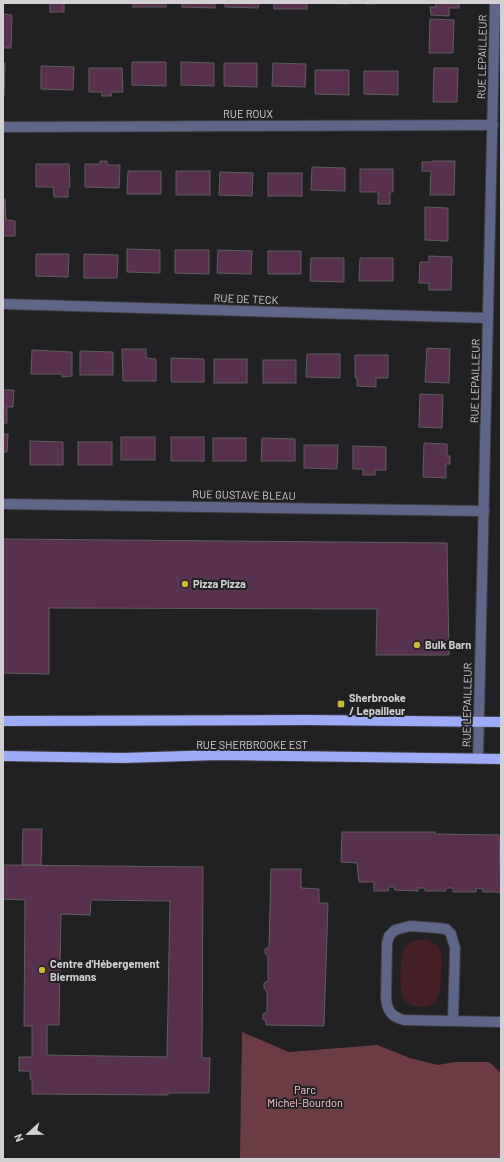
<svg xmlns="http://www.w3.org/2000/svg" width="504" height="1162" viewBox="0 0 504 1162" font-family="Barlow,sans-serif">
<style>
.green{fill:#441f26}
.forest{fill:#6c3c45}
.building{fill:#57314d;stroke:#625d60;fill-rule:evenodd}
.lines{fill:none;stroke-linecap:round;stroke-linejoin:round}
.minor-casing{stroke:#3d3c3f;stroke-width:12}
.major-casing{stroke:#3d3c3f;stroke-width:12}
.minor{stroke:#5f668a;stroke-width:10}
.major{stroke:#9eabf6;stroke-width:10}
.poi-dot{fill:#ccb939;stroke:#212023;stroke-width:1.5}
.labels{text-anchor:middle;stroke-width:4;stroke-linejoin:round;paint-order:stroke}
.street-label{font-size:11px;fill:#d2d0d3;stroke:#212023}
.poi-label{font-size:11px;font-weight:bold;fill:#d2d0d3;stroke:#212023;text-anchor:start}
.park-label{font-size:11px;fill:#fecbd3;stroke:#212023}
</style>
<rect width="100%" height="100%" fill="#212023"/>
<path class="green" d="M421,939C428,940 435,942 439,948C443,955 442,965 441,972C441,989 440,1012 415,1006C409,1005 404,1001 402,995C399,987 400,954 405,947C409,942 415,940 421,939Z"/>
<polygon class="forest" points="242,1032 289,1052 377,1045 410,1058 438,1065 455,1062 489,1062 501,1073 501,1159 240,1159"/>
<g class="building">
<rect x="50" y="3" width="14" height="9"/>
<rect x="133" y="3" width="33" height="4"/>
<polygon points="182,3 215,3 215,8 182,7"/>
<polygon points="225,3 259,3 258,8 225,7"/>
<rect x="274" y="3" width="33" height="6"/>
<polygon points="317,3 349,3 349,4"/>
<polygon points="366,3 400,3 366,4"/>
<polygon points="436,3 459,3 459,8 449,8 449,16 431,15 430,7 436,7"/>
<polygon points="3,14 12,15 11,48 3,48"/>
<polygon points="430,19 454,20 453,53 429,53"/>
<polygon points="132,62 166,62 166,86 132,85"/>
<polygon points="181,62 214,63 214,86 181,85"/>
<polygon points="3,63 5,63 4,96 3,96"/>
<polygon points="224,63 257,63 257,87 224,86"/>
<polygon points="273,63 306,64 305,87 272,86"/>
<polygon points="41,66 74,67 73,90 41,89"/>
<polygon points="89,68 122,68 123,92 112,92 111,96 102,96 102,92 89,92"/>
<polygon points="434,68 458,68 457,102 433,102"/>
<polygon points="315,70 349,70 349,95 315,94"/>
<polygon points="364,71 398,71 398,95 364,94"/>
<polygon points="100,161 107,161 107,165 120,165 119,188 85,187 85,164 100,164"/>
<polygon points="432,161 455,161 454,195 430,195 431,171 422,171 422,162 431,162"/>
<polygon points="36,164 69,164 70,187 68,187 68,197 54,197 53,187 36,187"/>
<polygon points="312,167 345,168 345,191 311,190"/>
<polygon points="360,169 393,169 393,192 390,192 390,204 378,204 378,192 360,192"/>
<polygon points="128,171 161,171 161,194 127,194"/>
<rect x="176" y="171" width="34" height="24"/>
<polygon points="220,172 253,173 252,196 219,195"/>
<rect x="268" y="173" width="34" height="23"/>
<polygon points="3,199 5,199 6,220 15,221 15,236 3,236"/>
<polygon points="425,207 448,208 448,241 425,240"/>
<polygon points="127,249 160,250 160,273 127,272"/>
<polygon points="175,250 209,250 209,274 175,273"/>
<polygon points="218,250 252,251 251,274 217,273"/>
<rect x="268" y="251" width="33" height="23"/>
<polygon points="36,254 69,254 68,277 36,276"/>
<polygon points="84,254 118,255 117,278 84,278"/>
<polygon points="429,256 452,257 451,290 429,290 429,283 419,283 420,262 429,262"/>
<polygon points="311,258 344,258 344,282 310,281"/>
<polygon points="360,258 393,258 393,281 359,281"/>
<polygon points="427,348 450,349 449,383 425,382"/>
<polygon points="122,349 146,349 146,358 156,359 156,381 123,381"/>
<polygon points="32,350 72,352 72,376 62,377 62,374 31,374"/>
<polygon points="80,351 113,352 113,375 80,375"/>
<polygon points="307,354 340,354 340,378 306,377"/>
<polygon points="355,355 388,355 388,378 376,378 376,387 357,386 357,378 355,378"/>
<polygon points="171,358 204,359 204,382 171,382"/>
<rect x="214" y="359" width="33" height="24"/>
<rect x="263" y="360" width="33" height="23"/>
<polygon points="3,390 14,390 13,407 7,407 7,423 3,423"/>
<polygon points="420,394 443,395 442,428 419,427"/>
<polygon points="3,434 8,434 7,452 3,452"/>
<rect x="121" y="437" width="34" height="23"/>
<rect x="171" y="437" width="33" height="24"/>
<rect x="213" y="438" width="33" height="23"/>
<polygon points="262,438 295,439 295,461 261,461"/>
<polygon points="30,441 63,442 63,465 30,465"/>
<rect x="78" y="442" width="34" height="23"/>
<polygon points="424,443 447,444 447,456 450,456 450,464 446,464 446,478 423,477"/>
<polygon points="304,445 338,445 337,469 304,468"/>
<polygon points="353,446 386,447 386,470 375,470 375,475 363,475 363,469 353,469"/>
<polygon points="3,539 447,543 449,655 376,655 377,609 49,608 49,674 3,673"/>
<polygon points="23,829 42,829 41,865 22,865"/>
<polygon points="342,832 435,832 435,834 499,835 501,895 499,892 483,892 483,889 476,888 476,892 453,892 453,888 446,888 446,891 425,891 425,888 418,888 418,891 395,890 394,887 389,887 388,891 374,891 374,882 359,882 357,863 341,862"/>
<path d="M3,865L203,867L202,1058H210L209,1093H168V1095L32,1094V1079H30V1071H19V1057H32V1026H24L25,900L3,899ZM91,900L170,901L167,1057L47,1055V1025H59L61,914L90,915Z"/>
<polygon points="271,869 301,869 301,888 319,889 319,903 328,903 324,1026 266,1025 266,1021 263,1019 263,1014 267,1012 267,992 264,988 264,983 268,981 268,957 265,953 265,949 269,947"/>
</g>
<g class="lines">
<defs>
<g id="minor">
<polyline points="3,127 493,125"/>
<polyline points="3,304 488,318"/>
<polyline points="3,504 484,511"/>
<polyline points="478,759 495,3"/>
<path d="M453,1021L455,948L451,934L446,929L438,928L410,926L395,930L389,936L387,943L386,998C387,1011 392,1017 404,1020L501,1022"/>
</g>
<g id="major">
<polyline points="3,721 308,720 501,722"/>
<polyline points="3,756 123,758 218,755 501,759"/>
</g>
</defs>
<use href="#minor" class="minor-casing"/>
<use href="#major" class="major-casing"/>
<use href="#minor" class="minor"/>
<use href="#major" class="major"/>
</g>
<g class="poi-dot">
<circle cx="185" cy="584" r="4"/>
<circle cx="417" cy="645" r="4"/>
<rect x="337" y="700" width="8" height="8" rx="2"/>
<circle cx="42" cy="970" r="4"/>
</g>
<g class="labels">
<g class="street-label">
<text transform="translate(482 57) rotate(-89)" y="4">RUE LEPAILLEUR</text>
<text x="248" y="118">RUE ROUX</text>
<text transform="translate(246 299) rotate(2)" y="4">RUE DE TECK</text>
<text transform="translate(475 381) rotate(-89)" y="4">RUE LEPAILLEUR</text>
<text transform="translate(244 495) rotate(1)" y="4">RUE GUSTAVE BLEAU</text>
<text transform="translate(467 705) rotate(-89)" y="4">RUE LEPAILLEUR</text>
<text x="252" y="749">RUE SHERBROOKE EST</text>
</g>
<g class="poi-label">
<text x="193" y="588">Pizza Pizza</text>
<text x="425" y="649">Bulk Barn</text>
<text x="349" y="702">Sherbrooke<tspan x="349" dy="13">/ Lepailleur</tspan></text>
<text x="50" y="968">Centre d'Hébergement<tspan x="50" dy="13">Biermans</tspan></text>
</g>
<g class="park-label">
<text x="305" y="1094">Parc<tspan x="305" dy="13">Michel-Bourdon</tspan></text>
</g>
</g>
<rect width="504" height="1162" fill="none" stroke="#d2d0d3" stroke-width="8"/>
<g transform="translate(28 1134) rotate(248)" stroke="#212023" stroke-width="3" paint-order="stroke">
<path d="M0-3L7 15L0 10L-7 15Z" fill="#d2d0d3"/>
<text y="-6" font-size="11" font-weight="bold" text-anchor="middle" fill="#d2d0d3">N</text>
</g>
</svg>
